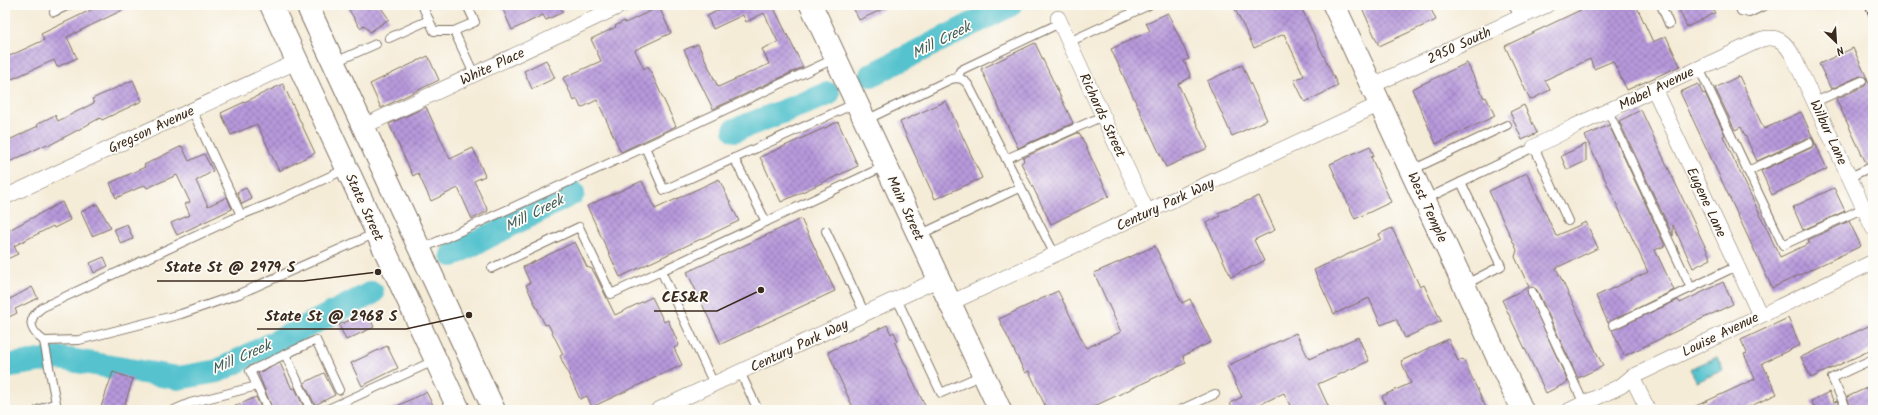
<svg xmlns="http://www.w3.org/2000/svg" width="1878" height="415" viewBox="0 0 1878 415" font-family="Kalam,sans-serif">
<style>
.water{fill:url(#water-ripples);stroke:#487676}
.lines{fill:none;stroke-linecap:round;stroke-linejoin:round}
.river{stroke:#55c2ce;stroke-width:24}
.building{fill:url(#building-cross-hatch)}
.lane-casing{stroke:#7c6e5f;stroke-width:10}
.street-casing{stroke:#7c6e5f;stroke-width:16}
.secondary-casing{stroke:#7c6e5f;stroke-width:24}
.primary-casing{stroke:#7c6e5f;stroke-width:24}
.lane{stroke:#fff;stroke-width:8}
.street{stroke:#fff;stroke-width:15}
.secondary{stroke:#fff;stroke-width:22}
.primary{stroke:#fff;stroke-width:22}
.tram{stroke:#3b2a1e;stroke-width:1}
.labels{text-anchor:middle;stroke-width:3.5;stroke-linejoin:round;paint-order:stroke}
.street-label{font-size:14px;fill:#3b2a1e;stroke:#fdfcf7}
.water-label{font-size:15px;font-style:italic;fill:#445f5c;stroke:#fdfcf7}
.leader{fill:none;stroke:#3b2a1e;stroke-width:1.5}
.callout-dot{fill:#3b2a1e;stroke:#fdfcf7;stroke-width:1.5}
.callout-label{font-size:15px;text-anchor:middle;font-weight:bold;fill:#3b2a1e;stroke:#fdfcf7;stroke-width:3.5;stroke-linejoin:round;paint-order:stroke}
</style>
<defs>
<pattern id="water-ripples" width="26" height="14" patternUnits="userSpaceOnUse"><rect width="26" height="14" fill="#55c2ce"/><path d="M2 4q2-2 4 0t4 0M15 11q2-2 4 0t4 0" fill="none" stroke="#489ea7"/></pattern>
<pattern id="building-cross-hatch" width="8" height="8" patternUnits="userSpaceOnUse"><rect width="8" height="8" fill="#b799dc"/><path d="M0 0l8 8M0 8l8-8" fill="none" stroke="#967db2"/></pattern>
</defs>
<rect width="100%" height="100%" fill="#fdfcf7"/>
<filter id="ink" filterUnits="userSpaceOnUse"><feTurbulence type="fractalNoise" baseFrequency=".025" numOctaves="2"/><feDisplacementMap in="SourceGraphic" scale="8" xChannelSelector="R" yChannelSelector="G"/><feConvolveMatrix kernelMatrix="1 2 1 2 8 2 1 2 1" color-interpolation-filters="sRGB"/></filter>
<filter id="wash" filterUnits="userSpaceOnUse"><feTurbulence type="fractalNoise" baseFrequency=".012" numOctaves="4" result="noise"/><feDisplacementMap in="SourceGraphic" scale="16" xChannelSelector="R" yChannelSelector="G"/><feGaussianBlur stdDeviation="0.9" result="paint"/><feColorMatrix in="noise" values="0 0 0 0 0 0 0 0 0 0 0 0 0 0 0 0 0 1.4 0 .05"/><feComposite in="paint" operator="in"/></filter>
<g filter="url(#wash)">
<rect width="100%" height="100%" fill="#f5ecd8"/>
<polygon class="water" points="1717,357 1723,370 1697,382 1690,369"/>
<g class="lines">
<g class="river">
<polyline points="871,75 1010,5"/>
<polyline points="735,130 828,94"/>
<polyline points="452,255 573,193"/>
<polyline points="5,366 58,358 178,378 218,371 372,293"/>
</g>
</g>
<g id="blocks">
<g class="building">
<polygon points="101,5 133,5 67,37 77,58 57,67 54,60 12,79 5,63 5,58 44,40 41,34"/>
<polygon points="346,5 379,5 389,19 370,32 364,25 360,28"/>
<polygon points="501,5 564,5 560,7 563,12 546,20 543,15 512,30"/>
<polygon points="729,5 781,5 774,8 803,67 713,109 684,50 698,44 718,87 769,64 762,49 778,42 764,13 746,22 743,15 713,29 707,16"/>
<polygon points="852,5 892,5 859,20"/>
<polygon points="1233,5 1300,5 1338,86 1305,102 1294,80 1304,76 1284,34 1254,48"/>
<polygon points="1373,5 1429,5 1436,20 1379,46 1363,10"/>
<polygon points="1591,5 1636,5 1653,42 1666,36 1680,66 1627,90 1613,61 1594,69 1590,59 1545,80 1550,90 1530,100 1505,46"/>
<polygon points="1677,5 1711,5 1715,13 1687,27"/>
<polygon points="659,7 671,33 635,50 644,69 648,66 676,126 621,152 597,100 581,108 577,99 574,101 563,78 601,61 591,39 616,27 615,26 624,21 625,23"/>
<polygon points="1168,13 1189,59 1184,61 1191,77 1178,84 1208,148 1166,167 1111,49 1150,31 1146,23"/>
<polygon points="1035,43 1073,123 1018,148 981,69"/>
<polygon points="1853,48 1873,91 1873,161 1866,163 1836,99 1865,86 1867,82 1867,78 1860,76 1831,89 1819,64"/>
<polygon points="428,56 439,80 381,108 370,84"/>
<polygon points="546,60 555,78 532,89 524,71"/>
<polygon points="1467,63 1484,98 1486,97 1495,116 1436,144 1412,89"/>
<polygon points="1242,65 1267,120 1232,136 1207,81"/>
<polygon points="1739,76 1764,129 1801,112 1827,169 1772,195 1761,171 1811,148 1814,146 1814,141 1812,138 1807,138 1757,161 1741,127 1735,130 1715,88"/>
<polygon points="133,80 142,101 102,120 100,118 48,146 47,144 5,164 5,142 38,126 37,124 55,115 58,121 94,103 92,99"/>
<polygon points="283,84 315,153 279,171 257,124 231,135 221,113"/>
<polygon points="1698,84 1703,94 1705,93 1725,135 1723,136 1780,257 1810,243 1808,240 1849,221 1861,246 1772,288 1680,92"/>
<polygon points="946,101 982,178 935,199 900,122"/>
<polygon points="1524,105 1537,133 1522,140 1510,112"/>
<polygon points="426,107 450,159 473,148 485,176 474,181 488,211 472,219 458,188 431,201 418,173 413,176 389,124"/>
<polygon points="1641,110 1711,259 1693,268 1673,225 1673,236 1619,121"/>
<polygon points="838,122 858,166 781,202 760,157"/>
<polygon points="1609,125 1665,246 1655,250 1674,290 1608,323 1596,296 1648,272 1585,136"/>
<polygon points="1077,133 1080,134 1109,196 1051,224 1021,163 1024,161 1023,158"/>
<polygon points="1586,144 1586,161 1567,170 1561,156"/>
<polygon points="182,146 189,161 204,154 213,171 196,181 208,206 227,197 232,209 177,235 171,223 190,215 185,204 190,202 177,175 147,188 145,185 116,198 110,183 145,167 144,165"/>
<polygon points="1370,146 1374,156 1371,157 1391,202 1355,219 1330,164"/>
<polygon points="1527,173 1556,236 1586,222 1598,248 1556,268 1603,366 1578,378 1537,290 1532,287 1527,291 1568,382 1546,393 1502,300 1529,287 1515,257 1517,250 1489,191"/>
<polygon points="719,179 739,221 620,277 587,206 642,181 655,209"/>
<polygon points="246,188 252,199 242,204 237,192"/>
<polygon points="1834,188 1845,211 1803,230 1793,207"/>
<polygon points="1259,196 1275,230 1254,240 1264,261 1231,277 1206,223 1220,216 1218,213"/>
<polygon points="62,202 70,220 54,228 53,226 14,246 18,254 5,260 5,226 7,231"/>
<polygon points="97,204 111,228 92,236 81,212"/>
<polygon points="801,219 835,291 721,344 687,272"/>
<polygon points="127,224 133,239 121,244 114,229"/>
<polygon points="1392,228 1420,287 1424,285 1441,321 1405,338 1396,319 1381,325 1369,298 1334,314 1314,270 1381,239 1379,234"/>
<polygon points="575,242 587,267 592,269 597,278 615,315 652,297 664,322 668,320 679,345 674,348 682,365 592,407 587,396 580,399 560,356 563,354 548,324 545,325 526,285 530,283 523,267"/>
<polygon points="1155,246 1182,303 1190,299 1211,342 1183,356 1186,363 1086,410 1047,410 1029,371 1025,373 999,319 1058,291 1086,348 1121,332 1094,273"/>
<polygon points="104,257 108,266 94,273 90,263"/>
<polygon points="1723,282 1733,304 1624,356 1612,330 1678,300 1680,303"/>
<polygon points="32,287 38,298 15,309 17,313 5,319 5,288 10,299"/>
<polygon points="367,312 374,327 346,340 339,325"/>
<polygon points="1788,318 1800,345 1762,363 1777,394 1742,410 1687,410 1755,379 1744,354 1747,353 1741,340"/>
<polygon points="1873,324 1873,349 1811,378 1801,357"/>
<polygon points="887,325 891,334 894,332 898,341 895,343 927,410 854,410 828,352"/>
<polygon points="1296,333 1309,359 1358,337 1369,361 1318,384 1330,410 1292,410 1284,393 1248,410 1233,410 1230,403 1242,397 1227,366"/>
<polygon points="1448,339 1458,361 1463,359 1487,410 1388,410 1382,396 1411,383 1401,361"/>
<polygon points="387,346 398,368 362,386 351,363"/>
<polygon points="280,363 292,389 295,388 305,410 273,410 258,373"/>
<polygon points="113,372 133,379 123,410 111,410 101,407"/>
<polygon points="324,373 335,395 315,405 304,383"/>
<polygon points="1873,385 1873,410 1852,410 1847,397"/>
<polygon points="426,392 433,405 423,410 389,410"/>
<polygon points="1829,392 1834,402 1837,401 1841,410 1816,410 1811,401"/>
<polygon points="256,397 262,410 227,410"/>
</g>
</g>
</g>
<g filter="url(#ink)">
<use href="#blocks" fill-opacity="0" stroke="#7c6e5f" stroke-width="1"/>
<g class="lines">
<defs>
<g id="lane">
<polyline points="422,5 434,31 454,31"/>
<polyline points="467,5 475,22 454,31 474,74"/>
<polyline points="1513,5 1519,18"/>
<polyline points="1661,5 1669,24"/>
<polyline points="1739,5 1741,11 1749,13 1766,5"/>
<polyline points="54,12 69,5"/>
<polyline points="389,38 429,20"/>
<polyline points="1069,42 1149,5"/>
<polyline points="335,62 376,44"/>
<polyline points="1699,68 1783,245 1864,208"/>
<polyline points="958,78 960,71 963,69 1060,23"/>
<polyline points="1815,102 1862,81"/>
<polyline points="192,110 241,215"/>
<polyline points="1608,111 1691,288"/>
<path d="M866,120L951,79C960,77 964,79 969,86L1055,255"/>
<polyline points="645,147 664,190 856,103"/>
<polyline points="734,158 766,222"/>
<polyline points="1006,159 1103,116"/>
<path d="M346,169L272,203L241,215L43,307C27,318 28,329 44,341L79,340L181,314L239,294L376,233"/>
<polyline points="1412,170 1507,125"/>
<polyline points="1748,171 1809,143"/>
<polyline points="1850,177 1873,166"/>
<polyline points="1461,182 1501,266 1464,285"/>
<polyline points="1426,199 1534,147 1568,221"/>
<polyline points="826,231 865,314"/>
<polyline points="919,235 1021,187"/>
<polyline points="421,249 645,147 836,58"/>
<polyline points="492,268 579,227 611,294 661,271"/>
<polyline points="1532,292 1584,404"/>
<polyline points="897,299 941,393 982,375"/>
<polyline points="1613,325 1737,266"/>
<polyline points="285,354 311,410"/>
<polyline points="740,372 758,410"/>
<polyline points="714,384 661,271 885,166"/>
<polyline points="257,386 250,371 316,340 339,390"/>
<polyline points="38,410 56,403 44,341"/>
<polyline points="174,410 190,403 257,386 268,410"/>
<polyline points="326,410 436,360"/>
<polyline points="1180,410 1215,394"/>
<polyline points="1847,410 1832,378 1873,359"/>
</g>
<g id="street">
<polyline points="1058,18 1147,212"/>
<polyline points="1371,86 1547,5"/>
<polyline points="1654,89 1760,315"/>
<polyline points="362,127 622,5"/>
<path d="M1534,147L1575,126L1762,39C1779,35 1786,43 1794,58L1873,228"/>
<polyline points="5,197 298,61"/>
<polyline points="950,303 1380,104"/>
<polyline points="1632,377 1648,410"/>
<polyline points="658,410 939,279"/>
<polyline points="1570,410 1621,386 1632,377 1873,262"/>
</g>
<g id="secondary">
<polyline points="811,5 1000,410"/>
<polyline points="1334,5 1522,410"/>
</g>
<g id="primary">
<polyline points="271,5 459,410"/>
<polyline points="307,5 494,410"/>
</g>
</defs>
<use href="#lane" class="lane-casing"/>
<use href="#street" class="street-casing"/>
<use href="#secondary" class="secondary-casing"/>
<use href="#primary" class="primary-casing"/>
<use href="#lane" class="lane"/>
<use href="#street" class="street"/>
<use href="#secondary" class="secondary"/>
<use href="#primary" class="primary"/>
<polyline class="tram" points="1864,5 1873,24"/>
</g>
</g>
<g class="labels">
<g class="street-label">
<text transform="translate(1459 45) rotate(-25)" y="5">2950 South</text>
<text transform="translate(492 66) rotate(-25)" y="5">White Place</text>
<text transform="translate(1656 88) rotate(-26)" y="5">Mabel Avenue</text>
<text transform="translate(1103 115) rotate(65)" y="5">Richards Street</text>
<text transform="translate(151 129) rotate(-25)" y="5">Gregson Avenue</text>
<text transform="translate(1829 132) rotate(65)" y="5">Wilbur Lane</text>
<text transform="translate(1707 202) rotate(65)" y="5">Eugene Lane</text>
<text transform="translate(1165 204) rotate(-25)" y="5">Century Park Way</text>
<text transform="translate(365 207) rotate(65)" y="5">State Street</text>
<text transform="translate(1428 207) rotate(65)" y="5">West Temple</text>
<text transform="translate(906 208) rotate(65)" y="5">Main Street</text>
<text transform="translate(1720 334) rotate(-26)" y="5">Louise Avenue</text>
<text transform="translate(799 345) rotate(-25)" y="5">Century Park Way</text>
</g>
<g class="water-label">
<text transform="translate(941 40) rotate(-27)" y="5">Mill Creek</text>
<text transform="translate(534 213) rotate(-27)" y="5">Mill Creek</text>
<text transform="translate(241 357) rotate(-24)" y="5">Mill Creek</text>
</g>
</g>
<path class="leader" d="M378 272L303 281H157M761 290L717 311H654M469 315L406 329H257"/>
<g class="callout-dot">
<circle cx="378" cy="272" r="4"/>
<circle cx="761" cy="290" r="4"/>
<circle cx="469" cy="315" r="4"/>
</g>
<g class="callout-label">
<text x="230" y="272">State St @ 2979 S</text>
<text x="685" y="302">CES&amp;R</text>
<text x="331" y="321">State St @ 2968 S</text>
</g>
<rect width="1878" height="415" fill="none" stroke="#fdfcf7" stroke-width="20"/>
<g transform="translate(1836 42) rotate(155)" stroke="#fdfcf7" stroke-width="3" paint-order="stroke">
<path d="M0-3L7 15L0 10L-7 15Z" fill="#3b2a1e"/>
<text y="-6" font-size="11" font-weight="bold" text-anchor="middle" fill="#3b2a1e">N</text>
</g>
</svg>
